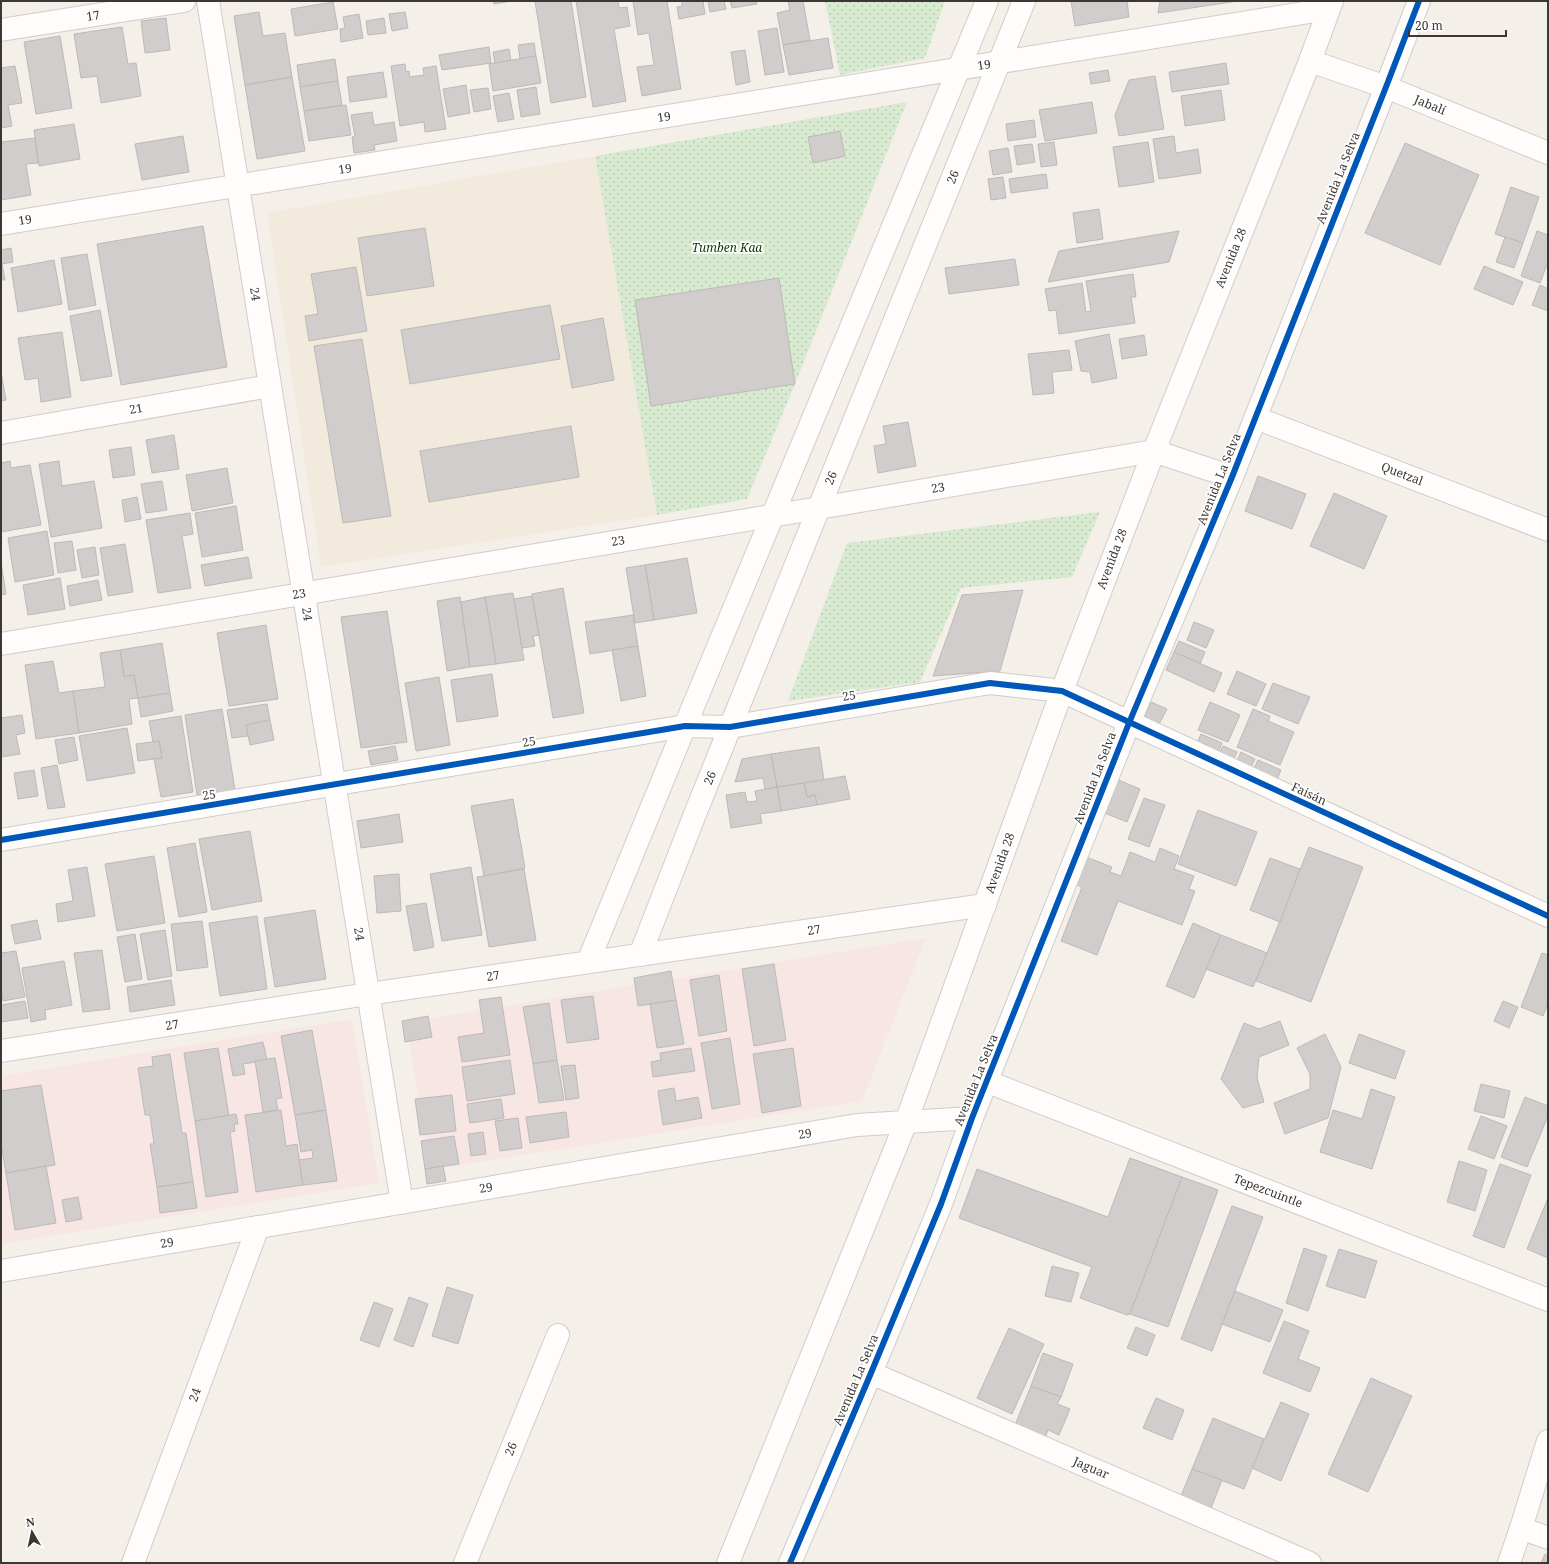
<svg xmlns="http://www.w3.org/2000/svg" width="1549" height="1564" viewBox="0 0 1549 1564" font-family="'Noto Serif',serif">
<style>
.commercial{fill:#f8e6e4}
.education{fill:#f2eadc}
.park{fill:url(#park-dots)}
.building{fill:#d2cdcd;stroke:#bcb9b7}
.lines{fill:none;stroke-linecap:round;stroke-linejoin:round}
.street-casing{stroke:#d1ccc9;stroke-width:24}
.secondary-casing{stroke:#d1ccc9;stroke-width:24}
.street{stroke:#fefdfc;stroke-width:22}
.secondary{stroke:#fefdfc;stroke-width:22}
.cycleway-casing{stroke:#fff;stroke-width:8}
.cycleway{stroke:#0057b8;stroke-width:6}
.labels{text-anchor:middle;stroke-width:3.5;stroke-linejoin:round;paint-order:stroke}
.street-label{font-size:12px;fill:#3b3734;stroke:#fff}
.park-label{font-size:12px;font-style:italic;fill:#0d3706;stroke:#fff}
</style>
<defs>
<pattern id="park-dots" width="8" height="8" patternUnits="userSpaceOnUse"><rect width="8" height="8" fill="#d8ead0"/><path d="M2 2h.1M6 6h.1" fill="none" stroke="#bac9b3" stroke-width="1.8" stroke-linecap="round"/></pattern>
</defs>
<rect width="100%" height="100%" fill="#f5efea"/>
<g class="commercial">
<polygon points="926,938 862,1101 430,1170 406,1022"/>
<polygon points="352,1019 379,1183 1,1244 1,1076"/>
</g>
<polygon class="education" points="595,156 657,515 321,567 267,213"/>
<g class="park">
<polygon points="825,1 945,1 925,58 840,75"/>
<polygon points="907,102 795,384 747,499 657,515 595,156"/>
<polygon points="1100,512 1072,577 961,588 920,682 788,701 847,543"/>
</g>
<g class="building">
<polygon points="493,1 512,1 494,4"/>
<polygon points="535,1 571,1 586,97 551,103"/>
<polygon points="576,1 618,1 619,8 627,7 630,26 614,29 626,101 593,107"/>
<polygon points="633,1 667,1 681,89 642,96 637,67 654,65 649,33 638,35"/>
<polygon points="682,1 703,1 705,14 679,19 677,7 682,6"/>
<polygon points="708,1 724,1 726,9 710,12"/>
<polygon points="730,1 756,1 757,4 732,8"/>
<polygon points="788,1 803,1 810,40 783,45 777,13 790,10"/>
<polygon points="1071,1 1127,1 1129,17 1075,26"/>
<polygon points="1160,1 1238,1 1158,13"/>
<polygon points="333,2 338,29 295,36 291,9"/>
<polygon points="259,12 263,36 285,33 292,77 245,85 234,16"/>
<polygon points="405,12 408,28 392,31 389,14"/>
<polygon points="359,14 363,38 341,42 340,29 345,28 343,17"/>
<polygon points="166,18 170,50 145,53 141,21"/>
<polygon points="384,18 386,33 368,35 366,21"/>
<polygon points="122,27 128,64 136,63 141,96 101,103 97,76 81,78 74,34"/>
<polygon points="777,28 784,72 765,75 758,31"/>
<polygon points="60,36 72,108 36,114 24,42"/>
<polygon points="828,38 833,68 789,75 783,45"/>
<polygon points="534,43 536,56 520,59 518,45"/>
<polygon points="489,47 491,63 442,70 439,55"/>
<polygon points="509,49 511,61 495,63 493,52"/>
<polygon points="745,50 750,82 736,85 731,52"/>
<polygon points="536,56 541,83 493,91 489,64"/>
<polygon points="335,59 338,81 300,87 297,65"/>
<polygon points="1226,63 1229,84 1172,92 1169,72"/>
<polygon points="405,64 406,72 409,71 410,77 424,75 423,68 436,66 446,129 425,132 424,122 400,126 391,66"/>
<polygon points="15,66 22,103 8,105 12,126 1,128 1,68"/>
<polygon points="1108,70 1110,81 1091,84 1089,73"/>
<polygon points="383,72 387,97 350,102 347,77"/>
<polygon points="1155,76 1164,129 1119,136 1115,115 1129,80"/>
<polygon points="292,77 305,151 257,159 245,85"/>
<polygon points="338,81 342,105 304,111 300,87"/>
<polygon points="466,85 470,113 448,117 443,89"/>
<polygon points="536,87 540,114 521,117 517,90"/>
<polygon points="488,88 491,109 474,112 470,90"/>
<polygon points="1221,90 1225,120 1185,126 1181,96"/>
<polygon points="509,93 514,119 498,122 493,96"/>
<polygon points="1092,102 1097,133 1045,141 1039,110"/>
<polygon points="346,105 351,135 309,141 304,111"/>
<polygon points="372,112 374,125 394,122 397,141 374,145 375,150 354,153 352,137 355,136 351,115"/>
<polygon points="1034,120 1036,137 1008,141 1006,124"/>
<polygon points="74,124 80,159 39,166 34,130"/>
<polygon points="840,131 845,156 813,163 808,137"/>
<polygon points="183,136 189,172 142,180 135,144"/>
<polygon points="1174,136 1176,153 1198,149 1201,173 1159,179 1153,139"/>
<polygon points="35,138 38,163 26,164 31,195 1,200 1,142"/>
<polygon points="1054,142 1057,165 1041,167 1038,144"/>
<polygon points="1148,142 1154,182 1119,187 1113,147"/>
<polygon points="1405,143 1479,175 1440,265 1365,233"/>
<polygon points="1032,144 1035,162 1017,165 1014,146"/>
<polygon points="1008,148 1012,172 993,175 989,151"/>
<polygon points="1046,174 1048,188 1011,193 1009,179"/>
<polygon points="1003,177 1006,198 991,200 988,179"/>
<polygon points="1511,187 1539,197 1523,243 1495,234"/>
<polygon points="1099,209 1103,239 1077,243 1073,213"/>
<polygon points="203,226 227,367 121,385 97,244"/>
<polygon points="425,228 434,286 367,296 358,238"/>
<polygon points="1179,231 1169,262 1048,282 1059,251"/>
<polygon points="1537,231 1548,235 1548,262 1540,283 1521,276"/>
<polygon points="1505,237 1523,243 1514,268 1496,262"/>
<polygon points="11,248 13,262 2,264 5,280 1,280 1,250"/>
<polygon points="87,254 96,305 69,310 61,258"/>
<polygon points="1015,259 1019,285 949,294 945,268"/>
<polygon points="54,260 62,304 18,312 11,268"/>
<polygon points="1484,266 1523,282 1513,305 1474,289"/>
<polygon points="356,267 367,331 309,341 305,316 318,314 311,274"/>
<polygon points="1133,274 1136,297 1131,297 1135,323 1059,334 1056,310 1049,311 1045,289 1082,283 1086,312 1091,311 1086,281"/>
<polygon points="779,278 795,384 651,406 635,300"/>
<polygon points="1540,285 1548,289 1548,311 1532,305"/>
<polygon points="550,305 560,359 410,384 401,330"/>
<polygon points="100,310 112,376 81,381 70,316"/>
<polygon points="603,318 614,380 572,388 561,326"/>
<polygon points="62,332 71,397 41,402 38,378 25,380 18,338"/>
<polygon points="1109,334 1117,378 1092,383 1090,372 1081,371 1075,341"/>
<polygon points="1144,335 1147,355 1122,359 1119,339"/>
<polygon points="362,339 391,516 343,523 314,346"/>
<polygon points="1069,350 1072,370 1052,372 1054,393 1033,395 1028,354"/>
<polygon points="1,372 6,400 1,401"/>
<polygon points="908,422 916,466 878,473 874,446 886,444 883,426"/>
<polygon points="571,426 579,477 429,502 420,451"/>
<polygon points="174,435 179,469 152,473 146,440"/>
<polygon points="131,447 135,475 113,478 109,450"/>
<polygon points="10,461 11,468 30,465 41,525 1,532 1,463"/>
<polygon points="59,461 62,486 94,481 102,528 51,537 39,464"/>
<polygon points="227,468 233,503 192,511 186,475"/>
<polygon points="1258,476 1306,494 1292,529 1245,511"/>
<polygon points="162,481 167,510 146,513 141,484"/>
<polygon points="1334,493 1387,516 1364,569 1310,546"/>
<polygon points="137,497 141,519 125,522 122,500"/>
<polygon points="236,506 243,550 202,557 195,513"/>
<polygon points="190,513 193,534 182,536 191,588 158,593 146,520"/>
<polygon points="47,531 54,575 15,582 8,538"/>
<polygon points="72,541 76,570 58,573 54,543"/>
<polygon points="125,544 133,592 108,596 100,548"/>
<polygon points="95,547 99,575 82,578 77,550"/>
<polygon points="248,557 252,578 205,586 201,565"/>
<polygon points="687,558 697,613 654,620 645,565"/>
<polygon points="1,562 6,594 1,595"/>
<polygon points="645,565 654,620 635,623 626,568"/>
<polygon points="60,578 65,609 28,615 23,585"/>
<polygon points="98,580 102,600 70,606 67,586"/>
<polygon points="563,588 584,713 553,718 532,594"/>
<polygon points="1023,590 1000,671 933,676 962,595"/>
<polygon points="513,593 524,660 496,664 485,597"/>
<polygon points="532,596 539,635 533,636 535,646 522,648 514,599"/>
<polygon points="460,597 470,667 447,671 437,601"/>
<polygon points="485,597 496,664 470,667 461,602"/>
<polygon points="387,611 407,742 361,748 341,617"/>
<polygon points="633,615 638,646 590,654 585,622"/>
<polygon points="1194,622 1214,630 1206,648 1187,640"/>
<polygon points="266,625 278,699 229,706 217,633"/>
<polygon points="1179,641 1205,652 1200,664 1174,652"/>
<polygon points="162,643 170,693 138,698 134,675 124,677 120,650"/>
<polygon points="638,646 646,696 621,701 612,650"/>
<polygon points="120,650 124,677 134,675 138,698 129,699 132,724 79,733 73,691 105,687 100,653"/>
<polygon points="1174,652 1222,673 1214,692 1166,670"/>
<polygon points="53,661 59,693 73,691 79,733 36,739 25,665"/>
<polygon points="1237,671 1266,684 1256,706 1227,694"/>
<polygon points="492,674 498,716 457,722 451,680"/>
<polygon points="439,677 450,745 416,751 405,683"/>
<polygon points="1273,683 1310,697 1298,724 1262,709"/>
<polygon points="170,693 173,711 141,717 138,698"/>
<polygon points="1151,702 1167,709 1156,730 1141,724"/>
<polygon points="1210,702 1240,715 1228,742 1198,730"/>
<polygon points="267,704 270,720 246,725 248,736 232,738 227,710"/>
<polygon points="222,709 235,790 197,795 185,715"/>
<polygon points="1253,709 1270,716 1268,721 1294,732 1280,765 1237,747"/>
<polygon points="22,715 25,733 16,735 20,754 1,757 1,718"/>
<polygon points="181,716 193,792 161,797 154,759 162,758 159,741 153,742 149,721"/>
<polygon points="270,720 274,740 250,745 246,725"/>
<polygon points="127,728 135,773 87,781 79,736"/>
<polygon points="1201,734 1222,743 1217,755 1196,746"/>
<polygon points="74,737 78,760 59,764 55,740"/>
<polygon points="159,741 162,758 138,761 136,744"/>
<polygon points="395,746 398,760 371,765 368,751"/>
<polygon points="1223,746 1237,752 1232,763 1218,756"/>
<polygon points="819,747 824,780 777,787 771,754"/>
<polygon points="1241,752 1255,759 1249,771 1236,763"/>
<polygon points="771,754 777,787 765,789 763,778 735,782 742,759"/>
<polygon points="1258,760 1281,770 1275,784 1252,773"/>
<polygon points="57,765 65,807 48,809 41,768"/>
<polygon points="34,770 38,796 18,799 14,773"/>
<polygon points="845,776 850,799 817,805 815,795 807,797 804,783"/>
<polygon points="1116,779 1140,789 1127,822 1102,812"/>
<polygon points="804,783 807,797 815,795 817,805 781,811 777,787"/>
<polygon points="777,787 781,811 760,814 762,823 731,828 726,795 745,792 747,802 757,801 755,791"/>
<polygon points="1144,798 1165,805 1149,847 1128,839"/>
<polygon points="513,799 525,868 484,876 471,806"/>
<polygon points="1198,810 1257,832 1236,886 1178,864"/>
<polygon points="399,814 403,842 361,848 357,821"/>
<polygon points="250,831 262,901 212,910 199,839"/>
<polygon points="195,843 207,912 179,917 167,848"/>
<polygon points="1309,847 1363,867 1311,1002 1256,981"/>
<polygon points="1160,848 1179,856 1174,869 1194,876 1189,889 1195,891 1182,925 1118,901 1097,955 1061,941 1082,887 1075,884 1086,857 1112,867 1110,872 1121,876 1130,852 1155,862"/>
<polygon points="154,856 165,923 117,931 105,864"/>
<polygon points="1270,858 1300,869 1280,922 1250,910"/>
<polygon points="87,867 95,916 58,922 56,904 73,901 68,870"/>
<polygon points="471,867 482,935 442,941 430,874"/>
<polygon points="524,869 536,940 489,947 477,877"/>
<polygon points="399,874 401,911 377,913 374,876"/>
<polygon points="426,903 434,947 414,951 406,906"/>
<polygon points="315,910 326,979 275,987 264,918"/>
<polygon points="257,916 267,989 220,996 209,923"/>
<polygon points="37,920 41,939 15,944 11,925"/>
<polygon points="202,921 208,967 177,971 171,924"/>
<polygon points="1193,923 1221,935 1194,998 1166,986"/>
<polygon points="165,930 172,976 148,980 140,934"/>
<polygon points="135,934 142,979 125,982 117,937"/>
<polygon points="1221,935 1267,953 1253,987 1206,969"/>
<polygon points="102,950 110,1009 83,1012 74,953"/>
<polygon points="16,951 25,997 3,1001 1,989 1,953"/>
<polygon points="1542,953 1548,955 1548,1004 1543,1016 1521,1007"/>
<polygon points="64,961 72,1005 45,1010 46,1019 31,1022 22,968"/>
<polygon points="774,964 786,1040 754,1046 742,969"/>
<polygon points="671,971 676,1000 638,1006 634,978"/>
<polygon points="719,975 727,1031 699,1036 690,980"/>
<polygon points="171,980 175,1005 130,1012 127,987"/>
<polygon points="593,996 599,1039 567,1043 561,1000"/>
<polygon points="501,997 510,1055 462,1062 458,1037 484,1033 479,1000"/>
<polygon points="676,1000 684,1044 657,1048 650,1004"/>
<polygon points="25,1001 28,1018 1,1022 1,1005"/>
<polygon points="1503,1001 1518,1007 1509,1028 1494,1021"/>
<polygon points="549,1003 557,1060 533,1064 523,1007"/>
<polygon points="428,1016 432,1037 405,1042 402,1021"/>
<polygon points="1280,1021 1289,1045 1259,1057 1257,1078 1264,1102 1243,1108 1221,1079 1244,1023 1259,1029"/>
<polygon points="312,1030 326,1110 295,1115 281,1036"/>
<polygon points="1325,1034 1341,1067 1328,1118 1285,1134 1274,1103 1310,1089 1310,1074 1297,1048"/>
<polygon points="1359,1034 1405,1051 1395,1079 1349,1063"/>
<polygon points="730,1038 740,1104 712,1109 701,1043"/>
<polygon points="263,1042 267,1060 243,1064 245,1074 233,1076 228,1049"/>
<polygon points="218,1048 229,1116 195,1121 184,1053"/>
<polygon points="691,1048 695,1071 653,1077 651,1062 661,1060 660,1053"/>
<polygon points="793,1048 801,1106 762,1113 753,1054"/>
<polygon points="170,1054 182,1133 186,1133 193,1182 157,1187 150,1144 154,1144 150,1115 145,1115 138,1068 153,1066 152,1057"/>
<polygon points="275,1058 282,1098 276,1099 278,1110 263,1112 255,1061"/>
<polygon points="510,1060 515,1094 467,1101 462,1067"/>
<polygon points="557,1060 564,1100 539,1103 533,1064"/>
<polygon points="575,1065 579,1098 566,1100 561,1066"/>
<polygon points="1481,1084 1510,1091 1504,1118 1474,1111"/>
<polygon points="41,1085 55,1165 6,1173 1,1143 1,1091"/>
<polygon points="674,1088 676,1101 698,1097 702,1118 663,1125 658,1091"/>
<polygon points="1371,1089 1395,1097 1372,1169 1320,1152 1333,1110 1362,1119"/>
<polygon points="452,1095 456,1131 420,1135 415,1099"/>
<polygon points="1525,1097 1548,1106 1548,1116 1527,1167 1501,1157"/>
<polygon points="501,1099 504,1118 470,1123 467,1104"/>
<polygon points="281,1110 286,1146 297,1144 303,1185 256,1192 245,1115"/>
<polygon points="326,1110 337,1181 303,1185 299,1160 313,1158 312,1150 301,1152 295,1115"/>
<polygon points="566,1112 569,1137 530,1143 526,1117"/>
<polygon points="236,1114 238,1124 234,1124 235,1131 230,1132 238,1192 206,1197 195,1121"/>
<polygon points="1481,1116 1507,1126 1494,1159 1468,1149"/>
<polygon points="518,1118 522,1148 500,1151 495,1121"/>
<polygon points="483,1132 486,1154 471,1156 468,1134"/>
<polygon points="454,1136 459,1164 425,1169 421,1141"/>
<polygon points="1130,1158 1182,1177 1130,1314 1127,1315 1080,1298 1092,1267 959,1218 977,1169 1108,1217"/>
<polygon points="1459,1161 1487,1170 1475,1211 1447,1202"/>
<polygon points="1500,1164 1531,1175 1504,1248 1473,1236"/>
<polygon points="46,1166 56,1223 15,1230 6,1173"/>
<polygon points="443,1166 446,1181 427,1184 425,1169"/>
<polygon points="1182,1177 1218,1190 1168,1327 1130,1314"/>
<polygon points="193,1182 197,1208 160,1213 157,1187"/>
<polygon points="78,1197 82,1219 66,1222 62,1200"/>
<polygon points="1548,1198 1548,1258 1527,1249"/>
<polygon points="1232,1206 1263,1217 1212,1351 1181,1339"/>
<polygon points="1304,1248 1327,1256 1308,1311 1286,1303"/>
<polygon points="1339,1249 1377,1261 1365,1298 1326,1286"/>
<polygon points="1052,1266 1079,1273 1071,1302 1045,1296"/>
<polygon points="447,1287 473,1295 458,1344 432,1336"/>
<polygon points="1235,1291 1283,1310 1270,1342 1222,1324"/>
<polygon points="409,1297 428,1304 413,1347 394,1340"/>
<polygon points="374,1302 393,1309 379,1347 360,1340"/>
<polygon points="1284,1321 1309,1331 1298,1359 1320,1368 1310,1392 1263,1373"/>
<polygon points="1136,1327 1155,1335 1147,1356 1127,1348"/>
<polygon points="1009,1328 1044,1344 1012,1414 977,1398"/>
<polygon points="1043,1353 1073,1364 1061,1397 1031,1386"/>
<polygon points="1371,1378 1412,1396 1368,1492 1328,1474"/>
<polygon points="1031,1386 1061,1397 1057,1404 1070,1409 1059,1435 1048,1430 1045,1438 1015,1425"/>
<polygon points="1156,1398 1184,1410 1172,1440 1143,1428"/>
<polygon points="1281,1402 1309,1414 1281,1481 1252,1468"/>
<polygon points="1213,1418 1264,1439 1244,1489 1192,1469"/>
<polygon points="1192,1469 1222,1480 1211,1508 1181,1496"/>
<polygon points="1545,1554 1548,1556 1548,1563 1541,1563"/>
</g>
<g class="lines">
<defs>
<g id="street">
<polyline points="208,1 402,1203"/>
<polyline points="1,30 184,1"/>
<polyline points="1310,61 1386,87 1548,153"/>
<polyline points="1,224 1328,9"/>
<polyline points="1256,418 1548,530"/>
<polyline points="1,433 270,386"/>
<polyline points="1,644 819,508 1154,451 1232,477"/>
<polyline points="1,840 685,726 730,727 990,683 1062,691 1548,916"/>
<polyline points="640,955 695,814 1024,1"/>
<polyline points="588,962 685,726 987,1"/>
<polyline points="1,1051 368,994 985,905"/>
<polyline points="988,1082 1548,1300"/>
<polyline points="1,1271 857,1125 972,1118"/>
<polyline points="871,1373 1310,1563"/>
<polyline points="1521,1528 1548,1538"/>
<polyline points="133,1563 258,1227"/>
<polyline points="465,1563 558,1335"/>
<polyline points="1509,1563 1521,1528 1548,1441"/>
</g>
<g id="secondary">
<polyline points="728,1563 906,1122 1062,691 1154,451 1310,61 1332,1"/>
<polyline points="790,1563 871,1373 941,1204 972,1118 1129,723 1232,477 1386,87 1419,1"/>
</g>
</defs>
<use href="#street" class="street-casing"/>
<use href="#secondary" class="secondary-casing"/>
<use href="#street" class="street"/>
<use href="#secondary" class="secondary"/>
<defs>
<g id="cycleway">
<polyline points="1,840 685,726 730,727 990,683 1062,691 1548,916"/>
<polyline points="790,1563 871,1373 941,1204 972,1118 1129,723 1232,477 1386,87 1419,1"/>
</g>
</defs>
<use href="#cycleway" class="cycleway-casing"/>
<use href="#cycleway" class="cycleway"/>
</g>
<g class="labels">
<g class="street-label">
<text transform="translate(93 16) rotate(-9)" y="4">17</text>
<text transform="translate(984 65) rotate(-9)" y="4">19</text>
<text transform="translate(1430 105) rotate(22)" y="4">Jabalí</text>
<text transform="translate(664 117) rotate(-9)" y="4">19</text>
<text transform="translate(345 169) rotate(-9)" y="4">19</text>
<text transform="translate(953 177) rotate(-68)" y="4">26</text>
<text transform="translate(1338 178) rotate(-68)" y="4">Avenida La Selva</text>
<text transform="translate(25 220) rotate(-9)" y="4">19</text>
<text transform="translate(1231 258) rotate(-68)" y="4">Avenida 28</text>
<text transform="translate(255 294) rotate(81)" y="4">24</text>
<text transform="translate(136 409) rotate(-10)" y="4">21</text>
<text transform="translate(1402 474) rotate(21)" y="4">Quetzal</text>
<text transform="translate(831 478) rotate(-68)" y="4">26</text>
<text transform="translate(1219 479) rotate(-68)" y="4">Avenida La Selva</text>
<text transform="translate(938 488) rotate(-10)" y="4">23</text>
<text transform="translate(618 541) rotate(-9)" y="4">23</text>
<text transform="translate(1112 559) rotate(-69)" y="4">Avenida 28</text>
<text transform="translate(299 594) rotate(-9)" y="4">23</text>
<text transform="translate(307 614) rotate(81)" y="4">24</text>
<text transform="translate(849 696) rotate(-10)" y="4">25</text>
<text transform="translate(529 742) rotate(-10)" y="4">25</text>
<text transform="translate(710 778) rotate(-68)" y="4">26</text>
<text transform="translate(1095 778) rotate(-69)" y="4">Avenida La Selva</text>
<text transform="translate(1309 794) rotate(25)" y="4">Faisán</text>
<text transform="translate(209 795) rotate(-9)" y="4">25</text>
<text transform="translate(1000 863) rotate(-70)" y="4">Avenida 28</text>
<text transform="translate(814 930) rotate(-8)" y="4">27</text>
<text transform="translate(359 934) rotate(81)" y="4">24</text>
<text transform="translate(493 976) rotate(-8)" y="4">27</text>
<text transform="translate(172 1025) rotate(-9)" y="4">27</text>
<text transform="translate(976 1080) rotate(-68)" y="4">Avenida La Selva</text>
<text transform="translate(805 1134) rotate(-10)" y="4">29</text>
<text transform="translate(486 1188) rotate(-10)" y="4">29</text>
<text transform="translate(1268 1191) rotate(21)" y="4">Tepezcuintle</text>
<text transform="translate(167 1243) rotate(-10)" y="4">29</text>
<text transform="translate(856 1380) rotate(-67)" y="4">Avenida La Selva</text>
<text transform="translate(195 1395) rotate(-70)" y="4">24</text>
<text transform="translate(511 1449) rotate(-68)" y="4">26</text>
<text transform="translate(1091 1468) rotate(23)" y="4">Jaguar</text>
</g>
<g class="park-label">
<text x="727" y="252">Tumben Kaa</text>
</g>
</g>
<rect width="1549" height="1564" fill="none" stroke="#3b3734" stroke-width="4"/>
<g transform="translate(32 1532) rotate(351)" stroke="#ffffff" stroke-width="3" paint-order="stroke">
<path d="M0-3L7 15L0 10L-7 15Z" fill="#3b3734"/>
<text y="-6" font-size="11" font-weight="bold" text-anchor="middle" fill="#3b3734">N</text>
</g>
<path d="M1409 30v6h97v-6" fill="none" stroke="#3b3734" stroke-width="2"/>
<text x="1415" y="30" font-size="12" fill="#3b3734" stroke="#ffffff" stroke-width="3" paint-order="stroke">20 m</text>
</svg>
